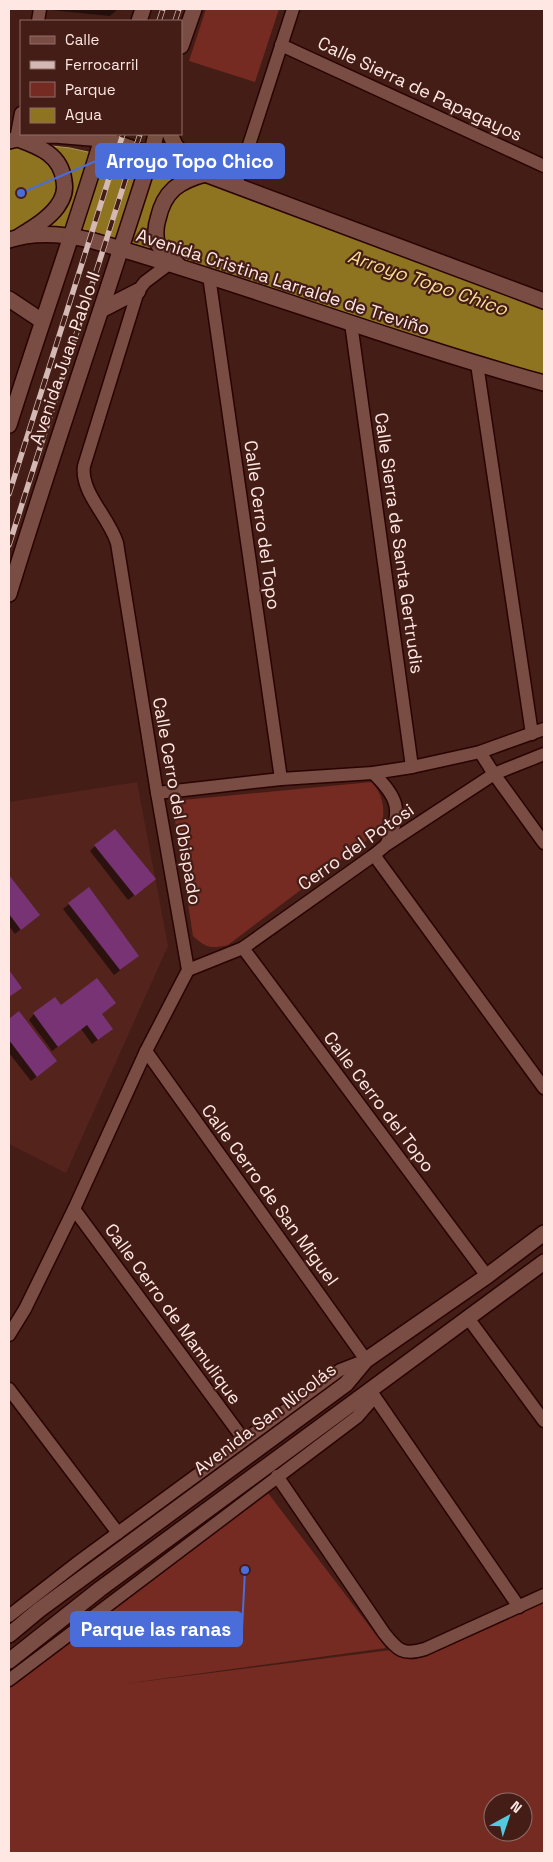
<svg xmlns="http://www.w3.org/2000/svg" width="553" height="1862" viewBox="0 0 553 1862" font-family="'Space Grotesk',sans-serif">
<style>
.built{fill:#53231c}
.green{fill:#752b21;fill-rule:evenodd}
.water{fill:#8e7321;stroke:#b0965c}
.shadow{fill:#0007}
.building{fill:#783374}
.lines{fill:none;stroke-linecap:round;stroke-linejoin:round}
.minor-casing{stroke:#290402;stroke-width:15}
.tertiary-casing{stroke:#290402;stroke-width:18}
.secondary-casing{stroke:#290402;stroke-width:18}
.minor{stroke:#794c44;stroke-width:12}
.tertiary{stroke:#794c44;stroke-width:15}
.secondary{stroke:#794c44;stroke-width:15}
.rail-casing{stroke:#d3b8b3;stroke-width:5.5}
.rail{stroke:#451d17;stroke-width:4;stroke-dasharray:11;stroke-linecap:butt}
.labels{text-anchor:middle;stroke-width:4.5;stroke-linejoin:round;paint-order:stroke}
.street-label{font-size:18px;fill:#ffe8e4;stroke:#451d17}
.water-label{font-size:19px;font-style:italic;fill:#f8dd95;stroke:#451d17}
.leader{fill:none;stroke:#4a6dda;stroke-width:2}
.callout-dot{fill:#4a6dda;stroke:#451d17;stroke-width:2}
.callout{fill:#4a6dda;stroke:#4a6dda;stroke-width:2}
.callout-label{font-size:19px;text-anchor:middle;font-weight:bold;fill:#fff}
</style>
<rect width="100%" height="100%" fill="#451d17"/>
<polygon class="built" points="137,782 168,946 66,1173 9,1144 9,802"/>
<g class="green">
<polygon points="206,9 279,9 255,82 189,61"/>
<path d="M372,782C384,797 386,811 380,830L228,945C211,949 206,948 193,936L172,801Z"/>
<path d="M268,1493L386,1648L123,1684L399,1649H425L544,1596V1853H9V1682L26,1672ZM493,1802H523V1832H493Z"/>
</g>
<polygon class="water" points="33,144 70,148 236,185 544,301 544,383 181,267 75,226 9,240 9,148"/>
<g class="shadow">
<polygon points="51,9 118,9 110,16 50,10"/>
<polygon points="95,846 149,884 128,900 90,851"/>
<polygon points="9,877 38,915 15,934 9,926"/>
<polygon points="69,904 132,961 114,975 63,909"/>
<polygon points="61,1007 101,1015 106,1034 92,1044 81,1029 52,1051 29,1020 34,1014"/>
<polygon points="19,1013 50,1066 31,1081 9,1053 9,1021"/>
</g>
<g class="building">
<polygon points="115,829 156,879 135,896 94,845"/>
<polygon points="9,875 40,915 21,930 9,914"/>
<polygon points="89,887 139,956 120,970 68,903"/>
<polygon points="9,970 22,988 9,997"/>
<polygon points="97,978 116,1003 102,1014 113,1029 98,1040 87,1025 58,1047 33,1013 55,997 61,1005"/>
<polygon points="19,1011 57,1061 37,1077 9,1040 9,1019"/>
</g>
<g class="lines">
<defs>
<g id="minor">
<polyline points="38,21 40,9"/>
<polyline points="281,45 544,166"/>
<polyline points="16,139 21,113"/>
<polyline points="236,185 293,9"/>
<polyline points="209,276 281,779"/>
<polyline points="351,323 412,767"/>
<polyline points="477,364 532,734"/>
<polyline points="480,752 494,774 544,843"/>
<path d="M373,773C398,797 403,811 387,843"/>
<polyline points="157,793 281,779 373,773 412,767 480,752 544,729"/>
<polyline points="374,855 544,1088"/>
<polyline points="243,948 487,1276"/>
<polyline points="188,970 243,948 374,855 386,845 494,774 544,754"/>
<polyline points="74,1209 244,1440"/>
<polyline points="468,1318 544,1421"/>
<path d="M9,1335L25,1309L74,1209L146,1051L188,970L157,793L117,543C109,517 80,492 84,466L138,291L145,282L169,264"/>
<polyline points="9,1389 118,1533"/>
<polyline points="370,1390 519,1607"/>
<path d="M277,1476L384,1633C397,1650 403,1656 425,1649L544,1595"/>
<polyline points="9,1616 81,1560 340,1370 366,1360 146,1051"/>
<polyline points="9,1680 357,1417 370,1402 370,1390"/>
</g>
<g id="tertiary">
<polyline points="139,21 143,9"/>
<polyline points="181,46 194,9"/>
<polyline points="151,155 156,134"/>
<polyline points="9,1635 39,1610 346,1384 366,1360 487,1276 544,1233"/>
<polyline points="9,1661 100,1589 544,1262"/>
</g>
<g id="secondary">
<polyline points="170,134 175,145 193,169"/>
<path d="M18,139C40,147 61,155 64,181C66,190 63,199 57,207C48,219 33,228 20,236"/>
<polyline points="9,141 31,136 54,135 102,139 120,144 205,174 544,301"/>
<path d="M9,240C35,231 64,234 90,240C243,283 391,341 544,383"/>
<path d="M178,265C171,258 161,251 157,242C155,235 156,225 158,219C164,191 179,181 205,174"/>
<polyline points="9,299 42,321"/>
<polyline points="101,310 138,291"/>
<path d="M9,425C39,329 73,235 102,139"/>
<path d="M9,594C54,447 105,301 151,155"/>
</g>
</defs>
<use href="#minor" class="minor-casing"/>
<use href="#tertiary" class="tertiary-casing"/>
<use href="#secondary" class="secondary-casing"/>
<use href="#minor" class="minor"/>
<use href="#tertiary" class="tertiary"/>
<use href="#secondary" class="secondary"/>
<defs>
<g id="rail">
<polyline points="159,21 163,9"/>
<polyline points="175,21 179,9"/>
<polyline points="9,494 123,134"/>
<polyline points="9,545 140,134"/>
</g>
</defs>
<use href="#rail" class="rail-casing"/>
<use href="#rail" class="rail"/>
</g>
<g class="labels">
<g class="street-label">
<text transform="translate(420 89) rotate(25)" y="6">Calle Sierra de Papagayos</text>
<text transform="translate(283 282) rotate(18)" y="6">Avenida Cristina Larralde de Treviño</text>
<text transform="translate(65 358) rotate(-71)" y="6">Avenida Juan Pablo II</text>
<text transform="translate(262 525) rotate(82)" y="6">Calle Cerro del Topo</text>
<text transform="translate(399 543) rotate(82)" y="6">Calle Sierra de Santa Gertrudis</text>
<text transform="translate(177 801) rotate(80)" y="6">Calle Cerro del Obispado</text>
<text transform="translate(356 847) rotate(-35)" y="6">Cerro del Potosi</text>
<text transform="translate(379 1102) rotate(53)" y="6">Calle Cerro del Topo</text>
<text transform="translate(270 1195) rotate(54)" y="6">Calle Cerro de San Miguel</text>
<text transform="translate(173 1314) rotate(54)" y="6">Calle Cerro de Mamulique</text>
<text transform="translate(265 1419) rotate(-37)" y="6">Avenida San Nicolás</text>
</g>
<g class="water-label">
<text transform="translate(428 282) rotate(19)" y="7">Arroyo Topo Chico</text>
</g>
</g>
<path class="leader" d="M21 193L96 161M245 1570L242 1629"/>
<g class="callout-dot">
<circle cx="21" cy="193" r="5"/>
<circle cx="245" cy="1570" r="5"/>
</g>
<g class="callout">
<rect x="96" y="144" width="188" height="34" rx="5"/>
<rect x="71" y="1612" width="171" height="34" rx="5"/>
</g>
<g class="callout-label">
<text x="190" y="168">Arroyo Topo Chico</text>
<text x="156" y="1636">Parque las ranas</text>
</g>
<rect width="553" height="1862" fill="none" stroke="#ffe8e4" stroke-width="20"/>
<rect x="20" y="20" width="162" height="115" fill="#451d17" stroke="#8f6e69"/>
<rect x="30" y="36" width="25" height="8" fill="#794c44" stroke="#8f6e69"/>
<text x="65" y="45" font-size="15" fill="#ffe8e4">Calle</text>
<rect x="30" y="61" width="25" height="8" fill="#d3b8b3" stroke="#8f6e69"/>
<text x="65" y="70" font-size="15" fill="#ffe8e4">Ferrocarril</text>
<rect x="30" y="82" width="25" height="15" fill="#752b21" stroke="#8f6e69"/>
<text x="65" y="95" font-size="15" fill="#ffe8e4">Parque</text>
<rect x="30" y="108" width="25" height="15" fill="#8e7321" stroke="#8f6e69"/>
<text x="65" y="120" font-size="15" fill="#ffe8e4">Agua</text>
<g transform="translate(508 1817) rotate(40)"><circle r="24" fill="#451d17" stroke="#8f6e69"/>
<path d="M0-4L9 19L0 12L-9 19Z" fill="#54cade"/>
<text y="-8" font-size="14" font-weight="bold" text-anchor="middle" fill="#ffe8e4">N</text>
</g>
</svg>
